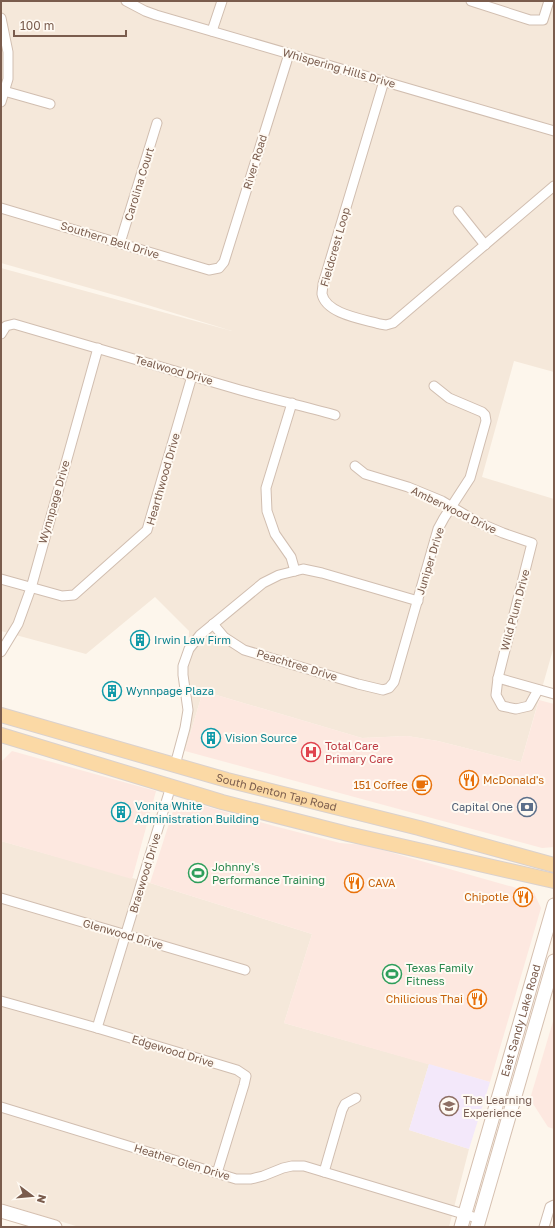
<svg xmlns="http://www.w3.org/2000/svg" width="555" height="1228" viewBox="0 0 555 1228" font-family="'Golos Text',sans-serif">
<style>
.residential{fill:#f5e8da}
.commercial{fill:#fde8e0}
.education{fill:#f3e8fa}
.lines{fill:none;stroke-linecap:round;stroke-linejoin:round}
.street-casing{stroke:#d1beb0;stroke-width:11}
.secondary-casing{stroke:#d6c0b0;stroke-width:15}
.primary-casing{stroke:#dad1cd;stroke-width:16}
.street{stroke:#fff;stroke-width:9}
.secondary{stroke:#fff;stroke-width:13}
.primary{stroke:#fbd9a5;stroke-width:14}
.labels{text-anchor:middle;stroke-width:4;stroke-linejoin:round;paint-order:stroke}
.street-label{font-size:11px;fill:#7a5c4d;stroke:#fffaf3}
.culture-label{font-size:11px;fill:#0d838f;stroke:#fffaf3;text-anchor:start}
.health-label{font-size:11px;fill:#be3a42;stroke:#fffaf3;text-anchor:start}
.food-label{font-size:11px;fill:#c56008;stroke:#fffaf3;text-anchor:end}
.service-label{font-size:11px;fill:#4e5e75;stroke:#fffaf3;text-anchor:end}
.leisure-label{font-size:11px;fill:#27864d;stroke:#fffaf3;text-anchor:start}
.education-label{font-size:11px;fill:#785e54;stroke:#fffaf3;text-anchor:start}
</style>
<rect width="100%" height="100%" fill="#fdf6ec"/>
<g class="residential">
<polygon points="1,1 554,1 554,372 514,361 482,477 554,499 554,646 521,762 438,741 407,736 362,738 203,691 185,751 189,631 155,597 86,654 1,631 1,268 232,331 125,298 1,263"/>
<polygon points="1,841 150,883 312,934 284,1023 429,1064 409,1130 469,1149 449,1227 79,1227 1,1203"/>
</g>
<g class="commercial">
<polygon points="203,691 362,738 407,736 438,741 521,762 539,700 554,704 554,847 542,848 185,751"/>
<polygon points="12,751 156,791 132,879 1,841 1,762"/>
<polygon points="187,801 274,826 340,843 365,845 534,893 541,908 490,1082 284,1023 312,934 150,883 174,808"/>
<polygon points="554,1018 554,1129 548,1127 530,1099"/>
</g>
<polygon class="education" points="429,1064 490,1082 469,1149 409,1130"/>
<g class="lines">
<defs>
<g id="street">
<polyline points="126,1 145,11 156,15 554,131"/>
<polyline points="471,1 530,20 543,20 549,1"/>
<polyline points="1,18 8,52 8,79 1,102"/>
<polyline points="212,31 222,1"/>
<path d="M384,81L323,284C323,287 322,291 322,294C326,314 363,319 380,324L386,325L393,323L554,186"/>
<polyline points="4,91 50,104"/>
<polyline points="1,208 209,270 219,268 224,262 289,54"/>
<polyline points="458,211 485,245"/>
<polyline points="120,243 157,123"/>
<path d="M1,334L6,326L14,324L240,390C272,399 303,406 335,415"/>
<polyline points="292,403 266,488 267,511 275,534 291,557 295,571"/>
<polyline points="355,466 365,474 408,487 442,501 477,522 503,533 532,543 498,678 496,695 502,706 516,709 529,706 538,690"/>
<polyline points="1,579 62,596 74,595 147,530 192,376"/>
<polyline points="213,624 224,637 244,650 358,684 383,690 389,688 394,682 438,529 444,518 470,478 486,421 485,415 482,412 449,398 434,386"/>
<polyline points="1,652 18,624 31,588 98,348"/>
<polyline points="498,678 554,694"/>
<polyline points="175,765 185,728 188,710 183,675 183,666 189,649 200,635 263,583 279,575 303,569 322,573 418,601"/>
<polyline points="1,898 245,970"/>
<polyline points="1,1001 97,1028 237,1070 246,1076 244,1085 217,1173"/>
<polyline points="97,1028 171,786"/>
<polyline points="1,1107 236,1179 251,1179 263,1176 283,1168 292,1166 304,1166 480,1219"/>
<polyline points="324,1172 342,1110 345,1104 356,1098"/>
<polyline points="544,1227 550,1207 554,1205"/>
</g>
<g id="secondary">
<polyline points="1,1211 55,1227"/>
<path id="s1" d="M461,1227L554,905"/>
<polyline points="477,1227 554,961"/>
</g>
<g id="primary">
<path id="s2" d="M1,715L227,780L419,828L554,865"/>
<polyline points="1,735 222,802 348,834 554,881"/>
</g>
</defs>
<use href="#street" class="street-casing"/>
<use href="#secondary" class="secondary-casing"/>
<use href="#primary" class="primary-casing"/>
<use href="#street" class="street"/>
<use href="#secondary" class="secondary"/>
<use href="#primary" class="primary"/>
</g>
<defs>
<symbol id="building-ring" viewBox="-11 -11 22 22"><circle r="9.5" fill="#fffaf3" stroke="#0f9aa8" stroke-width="1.5"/><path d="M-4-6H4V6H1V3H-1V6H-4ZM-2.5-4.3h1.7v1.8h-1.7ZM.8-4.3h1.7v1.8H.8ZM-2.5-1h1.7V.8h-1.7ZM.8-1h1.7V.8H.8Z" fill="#0f9aa8"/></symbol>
<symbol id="hospital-ring" viewBox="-11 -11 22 22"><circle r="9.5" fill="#fffaf3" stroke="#e0444e" stroke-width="1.5"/><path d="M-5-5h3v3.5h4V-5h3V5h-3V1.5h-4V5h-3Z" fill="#e0444e"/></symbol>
<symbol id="restaurant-ring" viewBox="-11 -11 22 22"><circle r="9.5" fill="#fffaf3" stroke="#e8710a" stroke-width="1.5"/><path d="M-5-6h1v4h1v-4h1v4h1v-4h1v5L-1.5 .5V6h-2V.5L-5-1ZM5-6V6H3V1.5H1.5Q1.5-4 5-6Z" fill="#e8710a"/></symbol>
<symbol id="cafe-ring" viewBox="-11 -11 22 22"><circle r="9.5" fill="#fffaf3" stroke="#e8710a" stroke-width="1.5"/><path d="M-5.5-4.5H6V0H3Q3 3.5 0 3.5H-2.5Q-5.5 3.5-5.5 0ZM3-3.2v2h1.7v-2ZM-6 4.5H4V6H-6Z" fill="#e8710a"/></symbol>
<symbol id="bank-ring" viewBox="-11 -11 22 22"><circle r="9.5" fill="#fffaf3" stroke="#5c6f8a" stroke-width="1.5"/><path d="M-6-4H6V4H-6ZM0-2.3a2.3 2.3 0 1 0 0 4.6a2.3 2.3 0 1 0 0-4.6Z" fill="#5c6f8a"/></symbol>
<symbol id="stadium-ring" viewBox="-11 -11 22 22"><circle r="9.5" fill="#fffaf3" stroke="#2e9e5b" stroke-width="1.5"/><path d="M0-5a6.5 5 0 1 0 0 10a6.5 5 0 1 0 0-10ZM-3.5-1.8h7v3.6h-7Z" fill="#2e9e5b"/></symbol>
<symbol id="school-ring" viewBox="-11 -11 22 22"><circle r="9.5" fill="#fffaf3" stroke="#8d6e63" stroke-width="1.5"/><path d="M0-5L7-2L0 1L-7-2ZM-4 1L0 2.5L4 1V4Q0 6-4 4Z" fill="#8d6e63"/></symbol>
</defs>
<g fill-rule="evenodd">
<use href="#building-ring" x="129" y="629" width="22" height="22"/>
<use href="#building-ring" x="101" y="680" width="22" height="22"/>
<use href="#building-ring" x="200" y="727" width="22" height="22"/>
<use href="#hospital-ring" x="300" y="741" width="22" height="22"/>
<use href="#restaurant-ring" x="458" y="769" width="22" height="22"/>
<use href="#cafe-ring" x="411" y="774" width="22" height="22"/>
<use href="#bank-ring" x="516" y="796" width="22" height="22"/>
<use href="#building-ring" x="110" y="801" width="22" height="22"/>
<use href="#stadium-ring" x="187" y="862" width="22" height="22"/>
<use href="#restaurant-ring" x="343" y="872" width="22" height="22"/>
<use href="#restaurant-ring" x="512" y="886" width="22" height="22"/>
<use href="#stadium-ring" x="381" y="963" width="22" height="22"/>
<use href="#restaurant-ring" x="466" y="988" width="22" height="22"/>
<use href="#school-ring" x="438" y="1095" width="22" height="22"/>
</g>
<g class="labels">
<g class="street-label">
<text transform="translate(339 68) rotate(16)" y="4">Whispering Hills Drive</text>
<text transform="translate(255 162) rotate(-73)" y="4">River Road</text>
<text transform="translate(139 184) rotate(-73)" y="4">Carolina Court</text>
<text transform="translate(110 240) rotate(17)" y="4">Southern Bell Drive</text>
<text transform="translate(335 247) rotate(-74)" y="4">Fieldcrest Loop</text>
<text transform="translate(174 370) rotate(16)" y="4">Tealwood Drive</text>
<text transform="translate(163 479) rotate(-74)" y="4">Hearthwood Drive</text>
<text transform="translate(54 502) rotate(-74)" y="4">Wynnpage Drive</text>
<text transform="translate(454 510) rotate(26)" y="4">Amberwood Drive</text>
<text transform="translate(430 561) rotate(-73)" y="4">Juniper Drive</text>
<text transform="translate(515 610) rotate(-75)" y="4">Wild Plum Drive</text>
<text transform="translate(297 665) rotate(17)" y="4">Peachtree Drive</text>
<text dy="4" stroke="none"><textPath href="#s2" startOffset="286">South Denton Tap Road</textPath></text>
<text transform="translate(145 873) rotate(-73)" y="4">Braewood Drive</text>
<text transform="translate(123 934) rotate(16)" y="4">Glenwood Drive</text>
<text dy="4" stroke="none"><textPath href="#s1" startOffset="215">East Sandy Lake Road</textPath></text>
<text transform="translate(173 1051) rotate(17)" y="4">Edgewood Drive</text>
<text transform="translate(182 1162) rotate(17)" y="4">Heather Glen Drive</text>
</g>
<g class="culture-label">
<text x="154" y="644">Irwin Law Firm</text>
<text x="126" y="695">Wynnpage Plaza</text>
<text x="225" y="742">Vision Source</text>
<text x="135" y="810">Vonita White<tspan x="135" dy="13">Administration Building</tspan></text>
</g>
<g class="health-label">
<text x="325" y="750">Total Care<tspan x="325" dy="13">Primary Care</tspan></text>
</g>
<g class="food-label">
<text x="483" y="784" text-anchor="start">McDonald's</text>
<text x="408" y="789">151 Coffee</text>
<text x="368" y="887" text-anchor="start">CAVA</text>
<text x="509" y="901">Chipotle</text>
<text x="463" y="1003">Chilicious Thai</text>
</g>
<g class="service-label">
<text x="513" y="811">Capital One</text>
</g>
<g class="leisure-label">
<text x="212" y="871">Johnny's<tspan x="212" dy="13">Performance Training</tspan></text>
<text x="406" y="972">Texas Family<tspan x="406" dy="13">Fitness</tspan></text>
</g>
<g class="education-label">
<text x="463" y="1104">The Learning<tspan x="463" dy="13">Experience</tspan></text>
</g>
</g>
<rect width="555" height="1228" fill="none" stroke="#7a5c4d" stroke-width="4"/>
<g transform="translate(32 1196) rotate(106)" stroke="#fffaf3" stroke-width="3" paint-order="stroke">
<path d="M0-3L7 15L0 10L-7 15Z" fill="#7a5c4d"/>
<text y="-6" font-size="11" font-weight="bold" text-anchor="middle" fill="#7a5c4d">N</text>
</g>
<path d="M14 30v6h112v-6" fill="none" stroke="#7a5c4d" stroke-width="2"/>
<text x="20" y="30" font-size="12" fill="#7a5c4d" stroke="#fffaf3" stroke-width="3" paint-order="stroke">100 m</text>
</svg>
